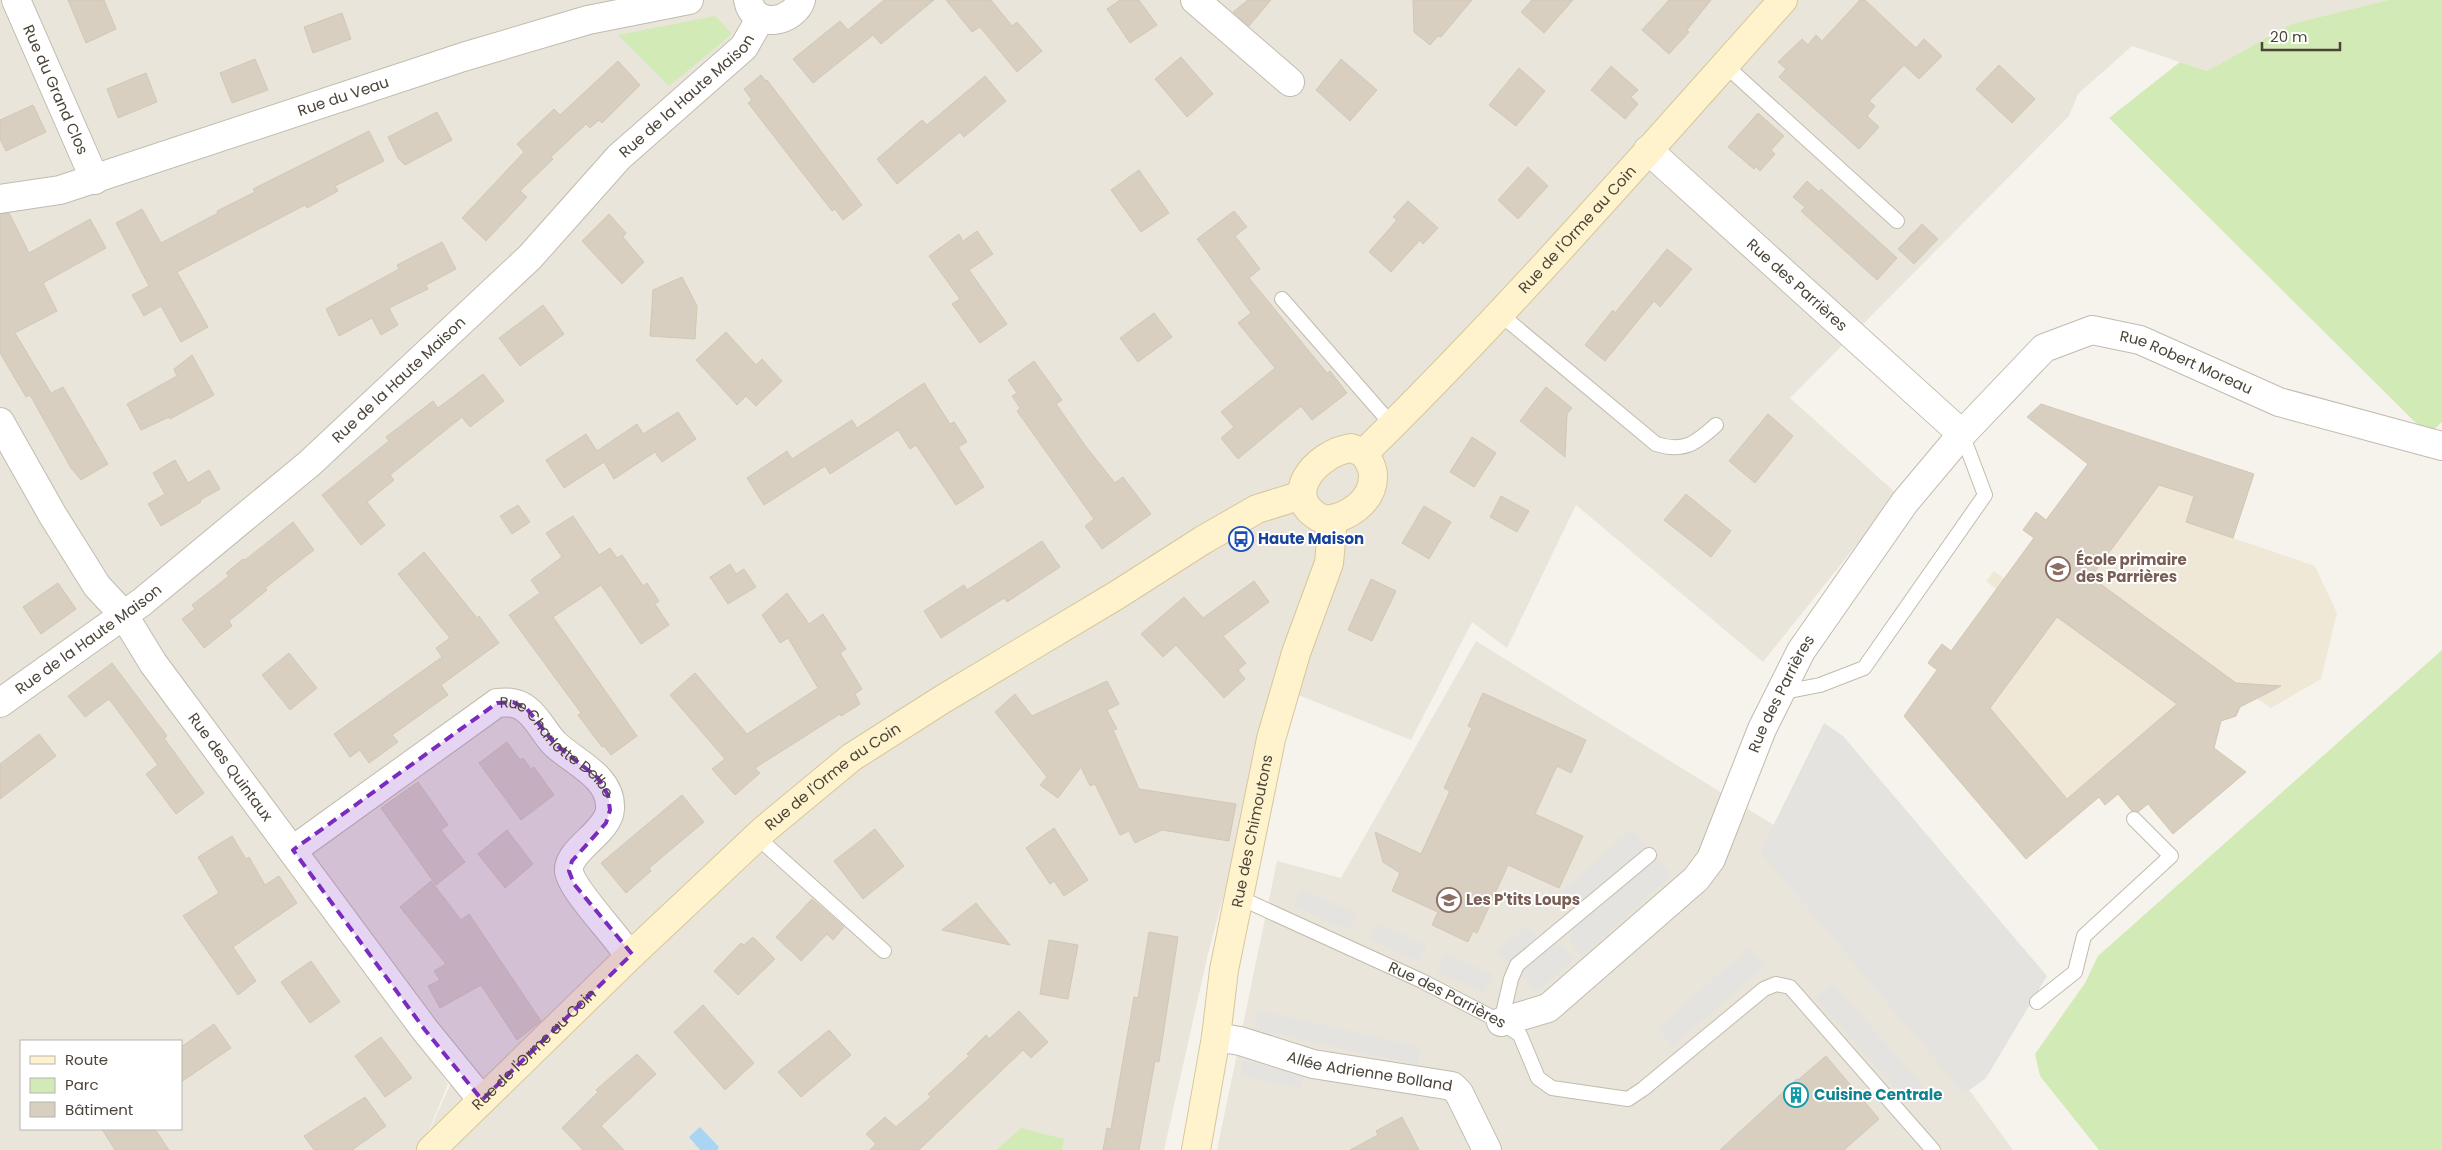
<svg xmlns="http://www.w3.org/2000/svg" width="2442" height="1150" viewBox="0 0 2442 1150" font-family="Poppins,sans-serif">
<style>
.residential{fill:#eae5da;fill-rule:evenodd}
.education{fill:#efe8d6}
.green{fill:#d2eab5}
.parking{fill:#e5e3e0}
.water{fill:#a9d4f2}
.building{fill:#d8cfc1;stroke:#d3c7b4;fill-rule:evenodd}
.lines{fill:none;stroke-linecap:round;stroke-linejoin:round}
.service-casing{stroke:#c2bbae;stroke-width:16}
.minor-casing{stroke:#c2bbae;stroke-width:30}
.secondary-casing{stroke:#d6c79b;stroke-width:30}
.service{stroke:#fff;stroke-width:14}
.minor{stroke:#fff;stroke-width:28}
.secondary{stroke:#fff3cd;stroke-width:28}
.marked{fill:#7b2cbf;fill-opacity:0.2;stroke:#7b2cbf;stroke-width:4;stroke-dasharray:10 6;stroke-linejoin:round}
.labels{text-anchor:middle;stroke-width:4;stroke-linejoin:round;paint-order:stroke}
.street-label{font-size:15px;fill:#4b4439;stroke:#fff}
.transit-label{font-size:15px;font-weight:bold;fill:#164399;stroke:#fff;text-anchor:start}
.education-label{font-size:15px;font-weight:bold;fill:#785e54;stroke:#fff;text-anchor:start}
.culture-label{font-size:15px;font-weight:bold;fill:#0d838f;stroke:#fff;text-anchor:start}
</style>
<rect width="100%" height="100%" fill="#f6f3ec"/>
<g class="residential">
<path d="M0,0H2388L2291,24L2207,71L2132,46L2078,94L2069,116L1790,398L1897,494L1763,662L1576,505L1507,648L1472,622L1411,740L1278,687L1207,958L1164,1150H0ZM204,730L451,1083L422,1147L448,1084ZM21,1041H181V1129H21Z"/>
<polygon points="1476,641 1777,827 2013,1150 1217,1150 1277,861 1341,878"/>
</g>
<polygon class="education" points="2114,428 2254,474 2233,538 2315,566 2337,613 2321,679 2271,708 2256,698 2240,707 2236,716 2221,721 2218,731 2207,736 2204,741 2246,772 2173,834 2148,804 2135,815 2118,795 2105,805 2099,797 2026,859 1904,716 1937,670 1928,663 1935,653 1942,644 1952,651 1996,589 1986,581 1991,575 1994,571 2004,578 2033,538 2023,530 2036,512 2046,520"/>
<g class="green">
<polygon points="2388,0 2442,0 2442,422 2428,435 2109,118 2180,62 2207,71 2291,24"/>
<polygon points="715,16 732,34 669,86 618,35"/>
<polygon points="2442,650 2442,1150 2099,1150 2040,1076 2035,1054 2085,983 2098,956"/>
<polygon points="1021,1128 1064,1139 1062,1150 996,1150"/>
</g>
<g class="parking">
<polygon points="1824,723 1843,736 2047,976 1986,1078 1964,1094 1760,852"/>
<polygon points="1632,829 1671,875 1582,956 1570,941 1574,905 1562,891"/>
<polygon points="1302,889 1356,913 1348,930 1294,906"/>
<polygon points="1378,923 1427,945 1419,962 1370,940"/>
<polygon points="1527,926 1537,937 1562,945 1574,959 1538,992 1496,952"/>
<polygon points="1750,947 1765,965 1673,1046 1658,1028"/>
<polygon points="1445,953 1493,974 1484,993 1437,972"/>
<polygon points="1832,983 1924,1087 1907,1101 1815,998"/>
<polygon points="1258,1010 1421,1047 1417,1065 1254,1029"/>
<polygon points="1243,1061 1304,1073 1301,1088 1240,1076"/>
</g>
<polygon class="water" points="700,1127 719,1147 717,1150 700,1150 689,1137"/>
<g class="building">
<polygon points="68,0 104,0 116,29 86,43"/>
<polygon points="884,0 934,0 881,44 873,35 813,83 793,59 840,21 848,30"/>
<polygon points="946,0 991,0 1012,26 1017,22 1042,51 1017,72 980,27 972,32"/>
<polygon points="1120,0 1139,0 1157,25 1130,43 1107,9"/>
<polygon points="1248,0 1271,0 1249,26 1233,12"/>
<polygon points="1413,0 1472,0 1441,37 1438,36 1430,45 1414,32"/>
<polygon points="1532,0 1573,0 1544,33 1521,12"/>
<polygon points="1669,0 1711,0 1687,30 1689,32 1669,54 1642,30"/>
<polygon points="1860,0 1865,0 1916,48 1924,39 1942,56 1919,79 1904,65 1869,101 1875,106 1867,116 1879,127 1859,149 1779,77 1786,69 1778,62 1802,39 1808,45 1816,35 1822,41"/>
<polygon points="342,13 351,39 313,53 304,27"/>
<polygon points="1181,57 1213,94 1187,117 1155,79"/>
<polygon points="255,59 268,90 232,103 220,73"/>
<polygon points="1341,59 1377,90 1350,121 1316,90"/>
<polygon points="618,61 640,85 602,123 599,120 590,128 586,124 551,157 553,159 520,191 527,197 486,241 462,218 524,152 517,144 554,109 560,115"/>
<polygon points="1999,65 2035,99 2012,123 1976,89"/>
<polygon points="1611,66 1638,90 1631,97 1638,104 1625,119 1591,90"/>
<polygon points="1519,68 1545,91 1516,126 1489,105"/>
<polygon points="146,73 157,102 118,118 107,89"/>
<polygon points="761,75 766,81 767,80 862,205 843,220 835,209 832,211 748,103 752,100 744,89"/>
<polygon points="985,76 1006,101 964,137 960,132 897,184 877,159 922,120 927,125"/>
<polygon points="33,105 46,132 6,151 0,139 0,120"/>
<polygon points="437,112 452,140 405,165 398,158 388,137"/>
<polygon points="1758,113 1784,136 1771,150 1775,154 1760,171 1756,167 1754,169 1728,147"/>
<polygon points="369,131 384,161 335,186 338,191 307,208 305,205 177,272 208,327 181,342 161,306 144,316 132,295 149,286 116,223 142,209 161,243 218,213 217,211 255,192 253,189"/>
<polygon points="1528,167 1548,186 1518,219 1498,200"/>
<polygon points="1139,170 1169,213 1141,232 1111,190"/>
<polygon points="1807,181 1819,192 1821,189 1897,258 1877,280 1801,211 1805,207 1793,197"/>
<polygon points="1408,201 1438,228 1423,244 1420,240 1391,272 1369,252 1397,220 1393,217"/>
<polygon points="1234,211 1247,227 1235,236 1260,269 1249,278 1327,373 1330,371 1347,393 1312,420 1301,406 1238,459 1221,438 1234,427 1221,412 1275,368 1238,323 1251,313 1197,239"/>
<polygon points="9,213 29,253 90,219 106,248 43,283 57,311 15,333 51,393 63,387 108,464 81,480 71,468 30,395 26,397 0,353 0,214"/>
<polygon points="609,214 626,233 623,237 644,262 622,284 582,241"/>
<polygon points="1922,224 1938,239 1914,264 1898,249"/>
<polygon points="977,231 993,254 969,270 1007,324 980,343 952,304 960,299 929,256 959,234 963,241"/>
<polygon points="442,242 456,269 426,285 428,289 389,308 398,325 381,335 372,318 339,336 326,309 399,269 397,265"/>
<polygon points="1667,249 1692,269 1660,307 1654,301 1605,361 1585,345 1613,310 1615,313"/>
<polygon points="682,277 697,306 695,339 650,336 653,290"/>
<polygon points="543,305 564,334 520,366 499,338"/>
<polygon points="1154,313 1172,337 1138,362 1120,338"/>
<polygon points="726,332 756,365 762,359 782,381 756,406 746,396 737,405 696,360"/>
<polygon points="192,355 214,395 170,419 169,417 141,430 127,404 177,376 174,369"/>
<polygon points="1034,361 1062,400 1056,404 1087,448 1115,483 1123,477 1151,514 1102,549 1085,526 1094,519 1017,411 1020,408 1012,396 1017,393 1008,380"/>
<polygon points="483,374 504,401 470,427 462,417 390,475 394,480 367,502 385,525 361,545 322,495 389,441 386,437 433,401 438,408"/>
<polygon points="924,383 950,424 954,422 967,442 958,447 984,487 956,505 916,445 910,449 898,430 830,474 825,466 764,505 747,478 787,451 792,459 852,420 857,428"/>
<polygon points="1546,387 1572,408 1567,414 1565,457 1520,421"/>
<path d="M2041,404L2254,474L2233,538L2186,522L2194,496L2159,485L2091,577L2236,683L2281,686L2240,707L2236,716L2221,721L2214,748L2246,772L2173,834L2148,804L2138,812L2132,811L2118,794L2105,805L2099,797L2026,859L1904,716L1937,670L1928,663L1935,653L1942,644L1951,651L2034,538L2023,530L2036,512L2046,520L2088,464L2027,417ZM2057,617L2177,704L2067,799L1990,708Z"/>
<polygon points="678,412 696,439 662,462 655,452 614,479 604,462 564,488 546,460 586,434 597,451 637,424 643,434"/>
<polygon points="1768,414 1793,436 1755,483 1729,461"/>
<polygon points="1472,437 1496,453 1474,487 1450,472"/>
<polygon points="175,460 188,483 209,470 220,489 200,500 201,502 161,526 148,504 165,494 153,473"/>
<polygon points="1686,494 1731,531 1711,557 1664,520"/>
<polygon points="1501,496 1529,511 1517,532 1490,517"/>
<polygon points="518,505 530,522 512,534 500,516"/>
<polygon points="1424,506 1451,522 1429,559 1402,543"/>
<polygon points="573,516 599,555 610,548 617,558 622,555 643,586 647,583 659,601 655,604 669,625 641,644 601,585 553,617 637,736 611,755 604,746 602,747 578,715 581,713 509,615 540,593 531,580 562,557 546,533"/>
<polygon points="293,522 314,550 265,588 267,590 229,621 232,626 204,648 182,619 195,609 192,605 229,576 226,573 243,559 245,560"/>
<polygon points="1042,541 1060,567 1007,602 1004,598 941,638 924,611 964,585 967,590"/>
<polygon points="424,552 477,618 479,616 499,643 441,685 448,695 392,735 398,742 369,763 360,750 350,757 334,734 442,657 436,648 450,638 398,574"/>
<polygon points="730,564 736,574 744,569 756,587 728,604 710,577"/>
<polygon points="1371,579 1396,591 1372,641 1348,630"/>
<polygon points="1254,581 1269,602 1223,636 1246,663 1238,670 1245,679 1224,698 1176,645 1163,657 1141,634 1184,597 1203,618"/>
<polygon points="58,583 76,609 41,634 23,607"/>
<polygon points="787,593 809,624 823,614 846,649 840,653 862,689 855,694 860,704 841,716 840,714 755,768 760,773 735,795 712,769 725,759 670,695 695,673 747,734 818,688 788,638 780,643 762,615"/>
<polygon points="289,653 317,688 290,710 262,675"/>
<polygon points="112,663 167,736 164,738 204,793 176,814 146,774 158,765 109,699 85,717 68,696"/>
<polygon points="1107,681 1119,704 1107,710 1117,729 1113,730 1139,789 1236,804 1229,841 1162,830 1135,843 1129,831 1120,835 1095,784 1090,786 1081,767 1058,798 1040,785 1047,777 995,712 1015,694 1032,716"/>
<polygon points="1483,693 1586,740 1571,773 1557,766 1535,814 1583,836 1559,888 1508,865 1477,933 1473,931 1468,942 1432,925 1438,912 1392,891 1400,873 1383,862 1375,832 1421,854 1450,791 1444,788 1472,728 1468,726"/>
<polygon points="39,734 56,756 0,799 0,764"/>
<polygon points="507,742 520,760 523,758 531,769 534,767 554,795 521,820 479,763"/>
<polygon points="418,782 448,825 441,830 465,862 436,885 381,808"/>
<polygon points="682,795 704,822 649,868 651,871 626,893 601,863"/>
<polygon points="1054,828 1088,880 1064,896 1054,881 1050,884 1026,848"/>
<polygon points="875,829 904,866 863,899 834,861"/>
<polygon points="507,830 533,864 505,888 478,854"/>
<polygon points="232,836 246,859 249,857 265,885 279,876 297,903 233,947 256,981 238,995 183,916 219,893 198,857"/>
<polygon points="431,881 461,920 469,914 541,1021 517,1040 481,985 440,1008 428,986 440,980 434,971 446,964 400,907"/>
<polygon points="812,899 844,927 833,940 827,934 801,961 776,937"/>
<polygon points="976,903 1010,945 942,930"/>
<polygon points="1149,932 1178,937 1159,1062 1155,1061 1139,1150 1103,1150 1107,1128 1111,1129 1134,997 1138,998"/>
<polygon points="753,937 775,959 738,995 714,971 741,943 744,945"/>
<polygon points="1049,940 1078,945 1068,999 1040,994"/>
<polygon points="311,961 340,1002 310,1023 281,982"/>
<polygon points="703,1005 754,1063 725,1090 674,1032"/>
<polygon points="1019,1011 1048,1042 1031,1058 1023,1050 919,1150 870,1150 876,1144 866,1134 885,1117 896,1127 931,1097 928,1094 969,1056 967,1054 986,1035 989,1039"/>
<polygon points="214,1024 231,1048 181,1082 181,1047"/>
<polygon points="829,1030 851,1055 801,1097 778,1072"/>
<polygon points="381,1037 412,1078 385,1097 355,1056"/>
<polygon points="637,1054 656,1074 601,1126 624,1150 583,1150 562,1128 598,1092 596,1090"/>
<polygon points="1826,1056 1879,1119 1844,1150 1720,1150 1797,1079 1798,1080"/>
<polygon points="365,1097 386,1126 352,1150 314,1150 304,1136"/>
<polygon points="1402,1117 1419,1150 1350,1150 1378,1135 1376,1131"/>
<polygon points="102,1129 155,1129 169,1150 115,1150"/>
</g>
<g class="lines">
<defs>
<g id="service">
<polyline points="1725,65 1897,221"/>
<polyline points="1282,299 1393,426"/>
<path d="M1500,314L1656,444C1684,453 1696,443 1716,425"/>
<polyline points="1779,693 1820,685 1864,668 1985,495 1962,434"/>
<polyline points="757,837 884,951"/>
<path id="s1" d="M1238,897L1422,981L1501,1022L1520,1035L1538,1078L1552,1088L1628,1099L1643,1089L1764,989L1776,984L1790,987L1933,1150"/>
<polyline points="2037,1002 2075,972 2084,936 2171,856 2134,819"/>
<polyline points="1501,1022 1511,979 1517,965 1649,855"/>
</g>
<g id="minor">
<path id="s2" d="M16,0L95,180"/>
<path d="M748,0C754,32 795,21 801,0"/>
<polyline points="1195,0 1290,82"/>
<path id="s3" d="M0,199L60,190L463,57L588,20L689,0"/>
<path id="s4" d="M0,422L52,514L97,586L123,614L153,663L425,1030L482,1100"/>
<path id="s5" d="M1962,434L2044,348L2092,330L2140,340L2279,402L2442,446"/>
<path id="s6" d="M0,703L142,602L310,463L530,257L619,157L744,47L760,19"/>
<path id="s7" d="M293,850L497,703C508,702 517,702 526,709C538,718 545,734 555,744C575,763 612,777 610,809C609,832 567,850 569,871C571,888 611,930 622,946L632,954"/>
<path id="s8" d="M1501,1022L1548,1008L1696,879L1711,859L1762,729L1801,651L1905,502L1962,434L1648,150"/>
<path id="s9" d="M1216,1037L1240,1041L1313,1064L1452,1086L1459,1093L1487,1150"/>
</g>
<g id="secondary">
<path d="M1351,448L1364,453C1368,460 1373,468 1373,475C1374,501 1347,519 1324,520C1277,498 1316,453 1351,448Z"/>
<path id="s10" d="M1364,453C1511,309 1646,153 1783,0"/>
<path id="s11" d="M431,1150L632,954L765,829L852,757L943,699L1117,595L1203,540L1257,509L1302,495"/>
<path id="s12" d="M1196,1150L1216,1037L1224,970L1271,739L1296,653L1329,563L1333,519"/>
</g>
</defs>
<use href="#service" class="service-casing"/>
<use href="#minor" class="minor-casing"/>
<use href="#secondary" class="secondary-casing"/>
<use href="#service" class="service"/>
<use href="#minor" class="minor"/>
<use href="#secondary" class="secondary"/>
</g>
<path class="marked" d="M513,702L527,709L555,744L598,778L608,795L610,810L606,823L572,861L569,871L574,884L632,954L482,1100L425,1030L293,850L497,703Z"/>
<defs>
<symbol id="bus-ring" viewBox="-11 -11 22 22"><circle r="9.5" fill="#fff" stroke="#1a4fb4" stroke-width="1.5"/><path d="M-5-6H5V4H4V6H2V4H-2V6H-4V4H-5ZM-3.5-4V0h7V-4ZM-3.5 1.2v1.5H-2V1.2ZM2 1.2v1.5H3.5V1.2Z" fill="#1a4fb4"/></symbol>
<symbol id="school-ring" viewBox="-11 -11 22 22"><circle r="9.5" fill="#fff" stroke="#8d6e63" stroke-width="1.5"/><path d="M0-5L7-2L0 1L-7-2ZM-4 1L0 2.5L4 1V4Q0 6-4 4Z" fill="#8d6e63"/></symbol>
<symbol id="building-ring" viewBox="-11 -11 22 22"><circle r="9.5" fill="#fff" stroke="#0f9aa8" stroke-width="1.5"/><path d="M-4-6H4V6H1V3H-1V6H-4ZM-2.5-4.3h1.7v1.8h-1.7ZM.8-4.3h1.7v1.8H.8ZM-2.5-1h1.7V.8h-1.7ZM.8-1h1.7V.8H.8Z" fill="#0f9aa8"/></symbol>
</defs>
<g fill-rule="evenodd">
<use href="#bus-ring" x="1227" y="525" width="28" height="28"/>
<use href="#school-ring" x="2044" y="555" width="28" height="28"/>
<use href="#school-ring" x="1435" y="886" width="28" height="28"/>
<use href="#building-ring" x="1782" y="1081" width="28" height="28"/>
</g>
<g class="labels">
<g class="street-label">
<text dy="5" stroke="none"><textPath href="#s2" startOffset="98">Rue du Grand Clos</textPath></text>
<text dy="5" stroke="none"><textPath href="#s6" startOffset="919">Rue de la Haute Maison</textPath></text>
<text dy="5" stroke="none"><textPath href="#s3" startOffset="359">Rue du Veau</textPath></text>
<text dy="5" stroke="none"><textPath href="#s10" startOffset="309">Rue de l'Orme au Coin</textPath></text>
<text transform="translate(1797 285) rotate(42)" y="5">Rue des Parrières</text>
<text dy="5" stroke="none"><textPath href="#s5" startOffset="270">Rue Robert Moreau</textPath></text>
<text dy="5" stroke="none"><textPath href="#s6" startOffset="514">Rue de la Haute Maison</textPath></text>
<text dy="5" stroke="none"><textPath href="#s6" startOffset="109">Rue de la Haute Maison</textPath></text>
<text dy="5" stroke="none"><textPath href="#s8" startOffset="450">Rue des Parrières</textPath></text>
<text dy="5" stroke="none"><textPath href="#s7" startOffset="329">Rue Charlotte Delbo</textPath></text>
<text dy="5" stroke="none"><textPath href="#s4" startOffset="416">Rue des Quintaux</textPath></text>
<text dy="5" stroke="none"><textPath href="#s11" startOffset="549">Rue de l'Orme au Coin</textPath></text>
<text dy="5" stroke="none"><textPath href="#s12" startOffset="324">Rue des Chimoutons</textPath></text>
<text dy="5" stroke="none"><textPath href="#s1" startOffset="231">Rue des Parrières</textPath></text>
<text dy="5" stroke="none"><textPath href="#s11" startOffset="144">Rue de l'Orme au Coin</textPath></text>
<text dy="5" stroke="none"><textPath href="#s9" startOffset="158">Allée Adrienne Bolland</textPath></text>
</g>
<g class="transit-label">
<text x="1258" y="544">Haute Maison</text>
</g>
<g class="education-label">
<text x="2076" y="565">École primaire<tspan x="2076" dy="17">des Parrières</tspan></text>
<text x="1466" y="905">Les P'tits Loups</text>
</g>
<g class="culture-label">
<text x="1814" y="1100">Cuisine Centrale</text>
</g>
</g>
<rect x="20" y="1040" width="162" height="90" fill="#ffffff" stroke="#b7b4b0"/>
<rect x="30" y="1056" width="25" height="8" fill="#fff3cd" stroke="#b7b4b0"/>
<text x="65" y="1065" font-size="15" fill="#4b4439">Route</text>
<rect x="30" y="1078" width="25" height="15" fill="#d2eab5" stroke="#b7b4b0"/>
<text x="65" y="1090" font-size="15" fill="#4b4439">Parc</text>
<rect x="30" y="1102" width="25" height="15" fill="#d8cfc1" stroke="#b7b4b0"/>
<text x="65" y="1115" font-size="15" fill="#4b4439">Bâtiment</text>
<path d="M2262 42v8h78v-8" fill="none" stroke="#4b4439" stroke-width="2.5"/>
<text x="2270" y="42" font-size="15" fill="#4b4439" stroke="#ffffff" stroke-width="4" paint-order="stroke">20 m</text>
</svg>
